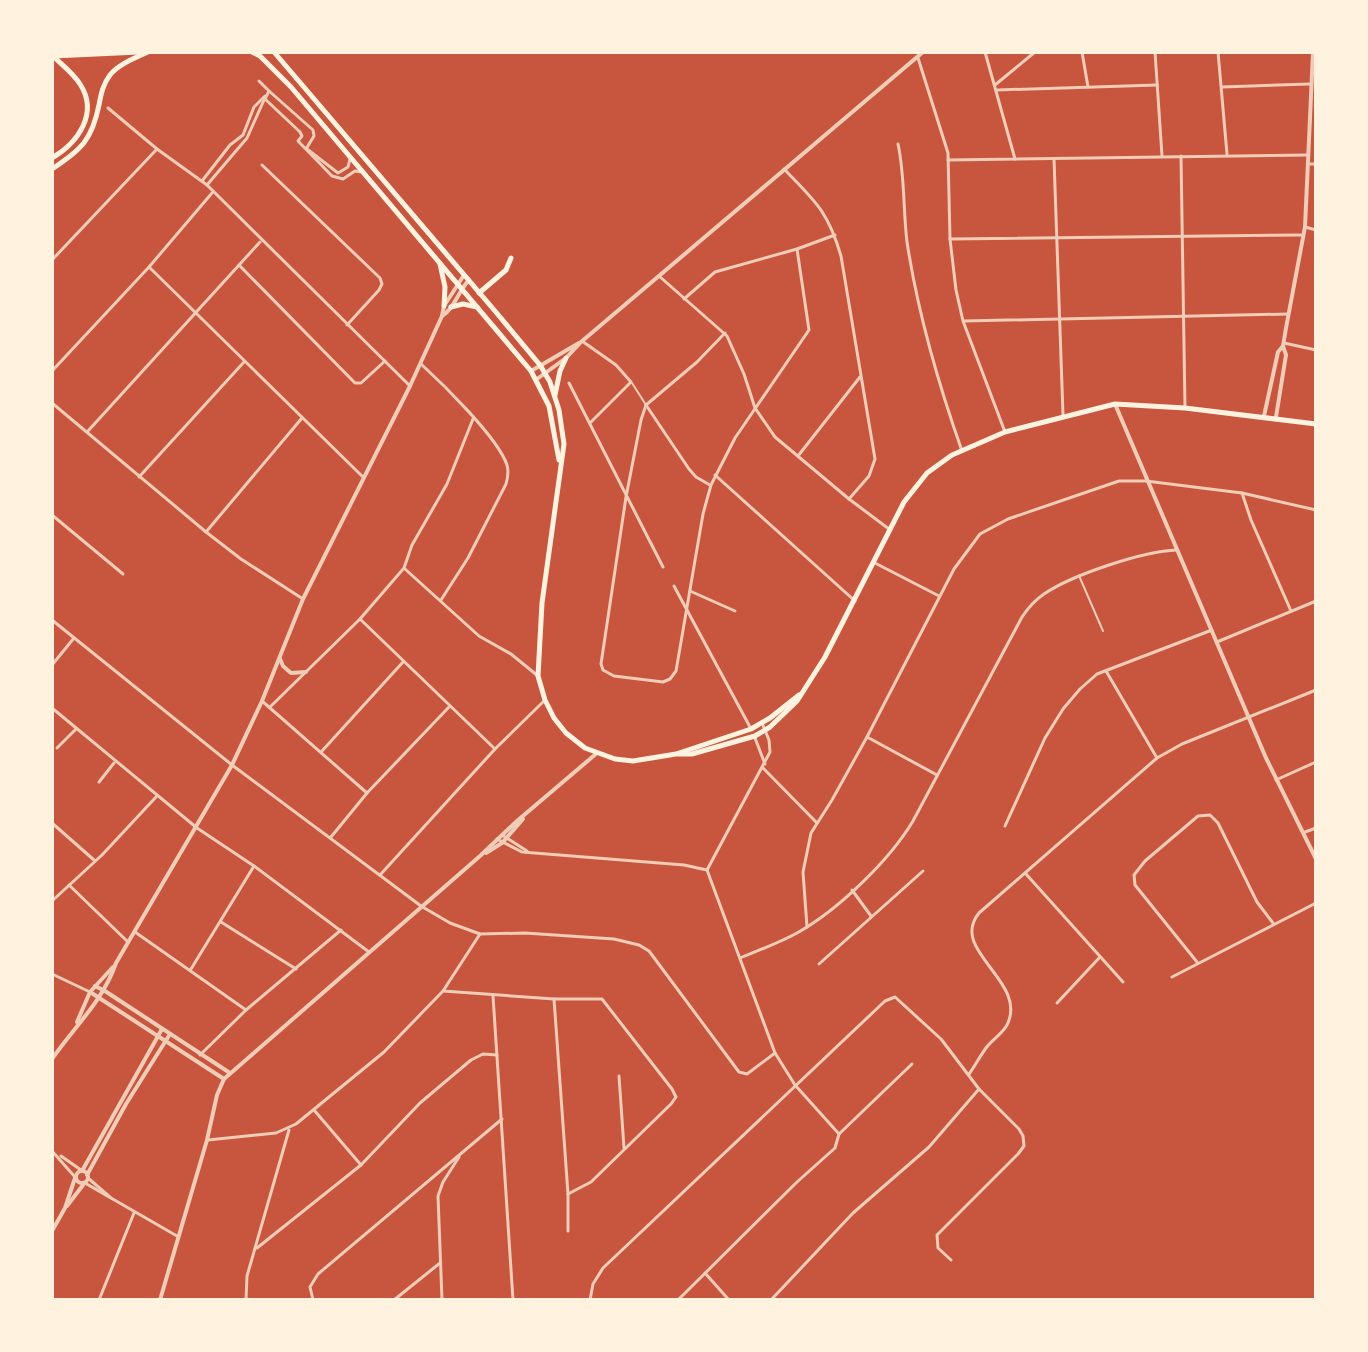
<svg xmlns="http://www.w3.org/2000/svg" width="1368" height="1352" viewBox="0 0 1368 1352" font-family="Quicksand,sans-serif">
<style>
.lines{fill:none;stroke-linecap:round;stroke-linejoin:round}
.service{stroke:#f1ccb7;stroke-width:2}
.pedestrian{stroke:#f1ccb7;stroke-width:2}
.minor{stroke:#f1ccb7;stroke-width:3}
.tertiary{stroke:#f1ccb7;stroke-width:4}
.secondary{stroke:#fff3e0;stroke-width:5}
.primary{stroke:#fff3e0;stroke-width:5}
</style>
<rect width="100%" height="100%" fill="#c8553d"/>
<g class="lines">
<polyline class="service" points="1080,578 1103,631"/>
<polyline class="pedestrian" points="632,383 646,405"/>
<g class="minor">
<polyline points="985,52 1015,159"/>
<polyline points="1082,52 1088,87"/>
<polyline points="1155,52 1162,156"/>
<polyline points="1218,52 1227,154"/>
<polyline points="918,58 948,153 950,239 956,290 963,321 1005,432"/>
<polyline points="259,81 269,91"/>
<polyline points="995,85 1035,52"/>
<polyline points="1222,87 1310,84"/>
<polyline points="997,90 1157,85"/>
<polyline points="108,108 157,149 207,185 410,386"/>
<path d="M898,144C905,176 903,210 907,242C918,314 938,383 962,451"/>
<polyline points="306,149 314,136 313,130 269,91 265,99 300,132 302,136 298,141 332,176 343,179 355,171 362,172"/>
<polyline points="307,149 338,173 348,167 350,159"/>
<polyline points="1181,156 1185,408"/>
<polyline points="1054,159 1063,415"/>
<polyline points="948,160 1308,155"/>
<polyline points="1308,164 1316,164"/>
<polyline points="262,165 380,278 382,284 379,290 347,325"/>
<path d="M784,169C815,201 828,211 841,256L875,459L869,476L849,499"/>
<polyline points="202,181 230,145 243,135 254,107 265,96"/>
<polyline points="207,185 247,138 264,100"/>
<polyline points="1305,227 1316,230"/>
<polyline points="950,239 1302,235"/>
<polyline points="52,260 157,149"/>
<polyline points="239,265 355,383 361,383 385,361"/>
<polyline points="149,267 363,477"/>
<polyline points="659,276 727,336 744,374 755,408 775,437 849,499 889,529"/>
<polyline points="684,299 715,272 797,249 835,235"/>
<polyline points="964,321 1288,314"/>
<polyline points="725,333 697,362 646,405 641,420 626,497 601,664 603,670 614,676 663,682 670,679 676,671 703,514 711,485 735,438 809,330 797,249"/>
<polyline points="582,341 616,365 631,382 590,423"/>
<polyline points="1284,343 1316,350"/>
<path d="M421,364C443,384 498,438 507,465C509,472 508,477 506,484L468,558L441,600"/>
<polyline points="52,371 149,267 212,193"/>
<polyline points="569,383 663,567"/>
<polyline points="52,403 206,532 241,559 303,599"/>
<polyline points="646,405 689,469 696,477 710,485"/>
<polyline points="88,431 260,242"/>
<polyline points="798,456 860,377"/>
<polyline points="715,475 855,601"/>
<polyline points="139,477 244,362"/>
<polyline points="1242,493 1251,520 1291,611"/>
<polyline points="52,515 123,574"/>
<polyline points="206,532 302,418"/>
<polyline points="875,563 939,596"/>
<polyline points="405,569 479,636 511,654 538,676"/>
<polyline points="674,586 750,727"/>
<polyline points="690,591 735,611"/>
<polyline points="360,619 495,749"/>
<polyline points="52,620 232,765 421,906 450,923 480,934 525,933 614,939 639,945 649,951 739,1072 747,1074 775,1053"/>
<polyline points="1217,642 1316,601"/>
<polyline points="52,665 74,638"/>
<polyline points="1106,671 1157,758"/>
<polyline points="262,701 367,793"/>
<polyline points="270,707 360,619 404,568 412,545 447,484 473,419"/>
<polyline points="52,708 197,828 254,866 369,952"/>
<polyline points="867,737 937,775"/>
<polyline points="755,738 765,764"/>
<polyline points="57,748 76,729"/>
<polyline points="322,751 403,662"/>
<polyline points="763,768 817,823"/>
<polyline points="1276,780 1316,762"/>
<polyline points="99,782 114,763"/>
<polyline points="52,823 94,860"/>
<polyline points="1005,826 1045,738 1063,709 1080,689 1097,674 1212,630"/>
<polyline points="1305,832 1316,828"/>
<polyline points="502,835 527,851"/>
<polyline points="331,837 367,793 449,707"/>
<polyline points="497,839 522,852 684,865 707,870"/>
<polyline points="707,870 775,1053 795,1085 839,1134"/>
<polyline points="707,870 770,752 769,740 762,723"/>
<polyline points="1026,874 1123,982"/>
<polyline points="380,875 495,749 545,700"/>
<polyline points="69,885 127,941"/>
<polyline points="852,890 871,916"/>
<polyline points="52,901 102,855 156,797"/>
<polyline points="221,922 296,969"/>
<polyline points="807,927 803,872 811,833 832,800 867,737 954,569 980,534 1008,519 1119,481 1146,481 1242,493 1316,510"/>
<polyline points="135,932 246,1010"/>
<path d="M740,958C759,950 779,943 797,933C838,910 889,861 913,821L1022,617C1028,608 1035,600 1044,594C1072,575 1143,551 1177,550"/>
<polyline points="1197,962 1135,885 1134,875 1145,861 1198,816 1210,815 1218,823 1257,902 1273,923"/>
<polyline points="819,964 923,871"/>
<polyline points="191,969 254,866"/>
<polyline points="52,974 90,992"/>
<polyline points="1172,977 1316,903"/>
<polyline points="443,991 554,999 602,999 672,1089 676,1097 671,1104 591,1182 568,1194"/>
<polyline points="493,996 513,1300"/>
<polyline points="554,999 568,1194 568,1231"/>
<polyline points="1057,1003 1100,957"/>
<polyline points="200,1055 246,1010 341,930"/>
<path d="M969,1074C975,1066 980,1056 986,1048C992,1040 1002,1034 1007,1025C1029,981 948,951 979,913L1157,758L1182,744L1316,690"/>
<polyline points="619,1076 624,1148"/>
<polyline points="314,1110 361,1165"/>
<polyline points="839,1134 912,1064"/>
<polyline points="208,1140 276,1133 296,1124 384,1052 443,991 480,934"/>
<polyline points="52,1151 75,1177"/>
<polyline points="61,1156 81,1170"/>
<polyline points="88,1178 111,1198 177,1236"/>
<polyline points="85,1183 109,1197"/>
<polyline points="257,1248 361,1165 420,1103 471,1060 483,1054 497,1055"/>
<polyline points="705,1273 729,1300"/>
<polyline points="99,1300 134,1213"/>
<polyline points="246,1300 247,1276 289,1130"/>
<polyline points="313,1300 310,1287 318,1274 502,1119"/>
<polyline points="394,1300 440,1263"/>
<polyline points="442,1300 438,1196 443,1182 459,1157"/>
<polyline points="590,1300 593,1284 603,1268 885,1001 895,997 941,1039 979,1089 1019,1129 1023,1136 1024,1146 1018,1154 937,1235 938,1248 951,1260"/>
<polyline points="678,1300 797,1182 835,1148 839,1134"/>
<polyline points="771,1300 853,1213 929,1147 979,1089"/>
</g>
<g class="tertiary">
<path d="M442,316C454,309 459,290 469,280"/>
<polyline points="531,371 579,343"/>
<polyline points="537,379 566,358 581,342 923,52"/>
<polyline points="1115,404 1266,758 1316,859"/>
<polyline points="1264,416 1278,352 1283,346"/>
<polyline points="1276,417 1286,355 1283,346 1286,328 1305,227 1313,52"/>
<polyline points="280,659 283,666 291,673 306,672"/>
<polyline points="486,853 502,843 523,819"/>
<polyline points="95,986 105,991 230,1073"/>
<polyline points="90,992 224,1079"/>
<polyline points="77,1022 90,992 113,967"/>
<path d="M52,1059C74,1027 103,1001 116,963L232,765L262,701L303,599L410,386L442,316L444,306L464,275"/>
<circle cx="82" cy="1177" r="6"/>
<polyline points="82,1171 162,1029"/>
<polyline points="87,1175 126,1104 170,1034"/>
<polyline points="67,1206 83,1185"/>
<polyline points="52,1231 65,1208 75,1178"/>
<polyline points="160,1300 207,1140 217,1095 224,1079 480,856 517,821 597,753"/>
</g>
<g class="secondary">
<polyline points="252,52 260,56 291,87 531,371 549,406 559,460"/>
<polyline points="274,52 495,311 540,365 550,382 559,410 564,444 542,603 538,676 545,700 554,718 566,733 585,748 615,759 633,761 676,754 751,729 770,718 799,695"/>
<polyline points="53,56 139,52"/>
<polyline points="440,264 445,287 444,306"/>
<polyline points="479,293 506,270 511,258"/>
<polyline points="451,307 463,304 477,307"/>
<polyline points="555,395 560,371 566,358"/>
<polyline points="678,754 692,754 755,736 770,727 797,701 825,657 904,502 927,473 952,455 1005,432 1115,404 1185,408 1316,424"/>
</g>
<g class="primary">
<path d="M52,158C78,143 99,113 80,84C73,73 62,65 53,56"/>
<path d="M52,169C81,150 92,140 99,105C101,94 103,84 110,75C119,64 135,58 148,52"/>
</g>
</g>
<rect width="1368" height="1352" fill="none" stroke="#fff3e0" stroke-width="108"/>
</svg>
